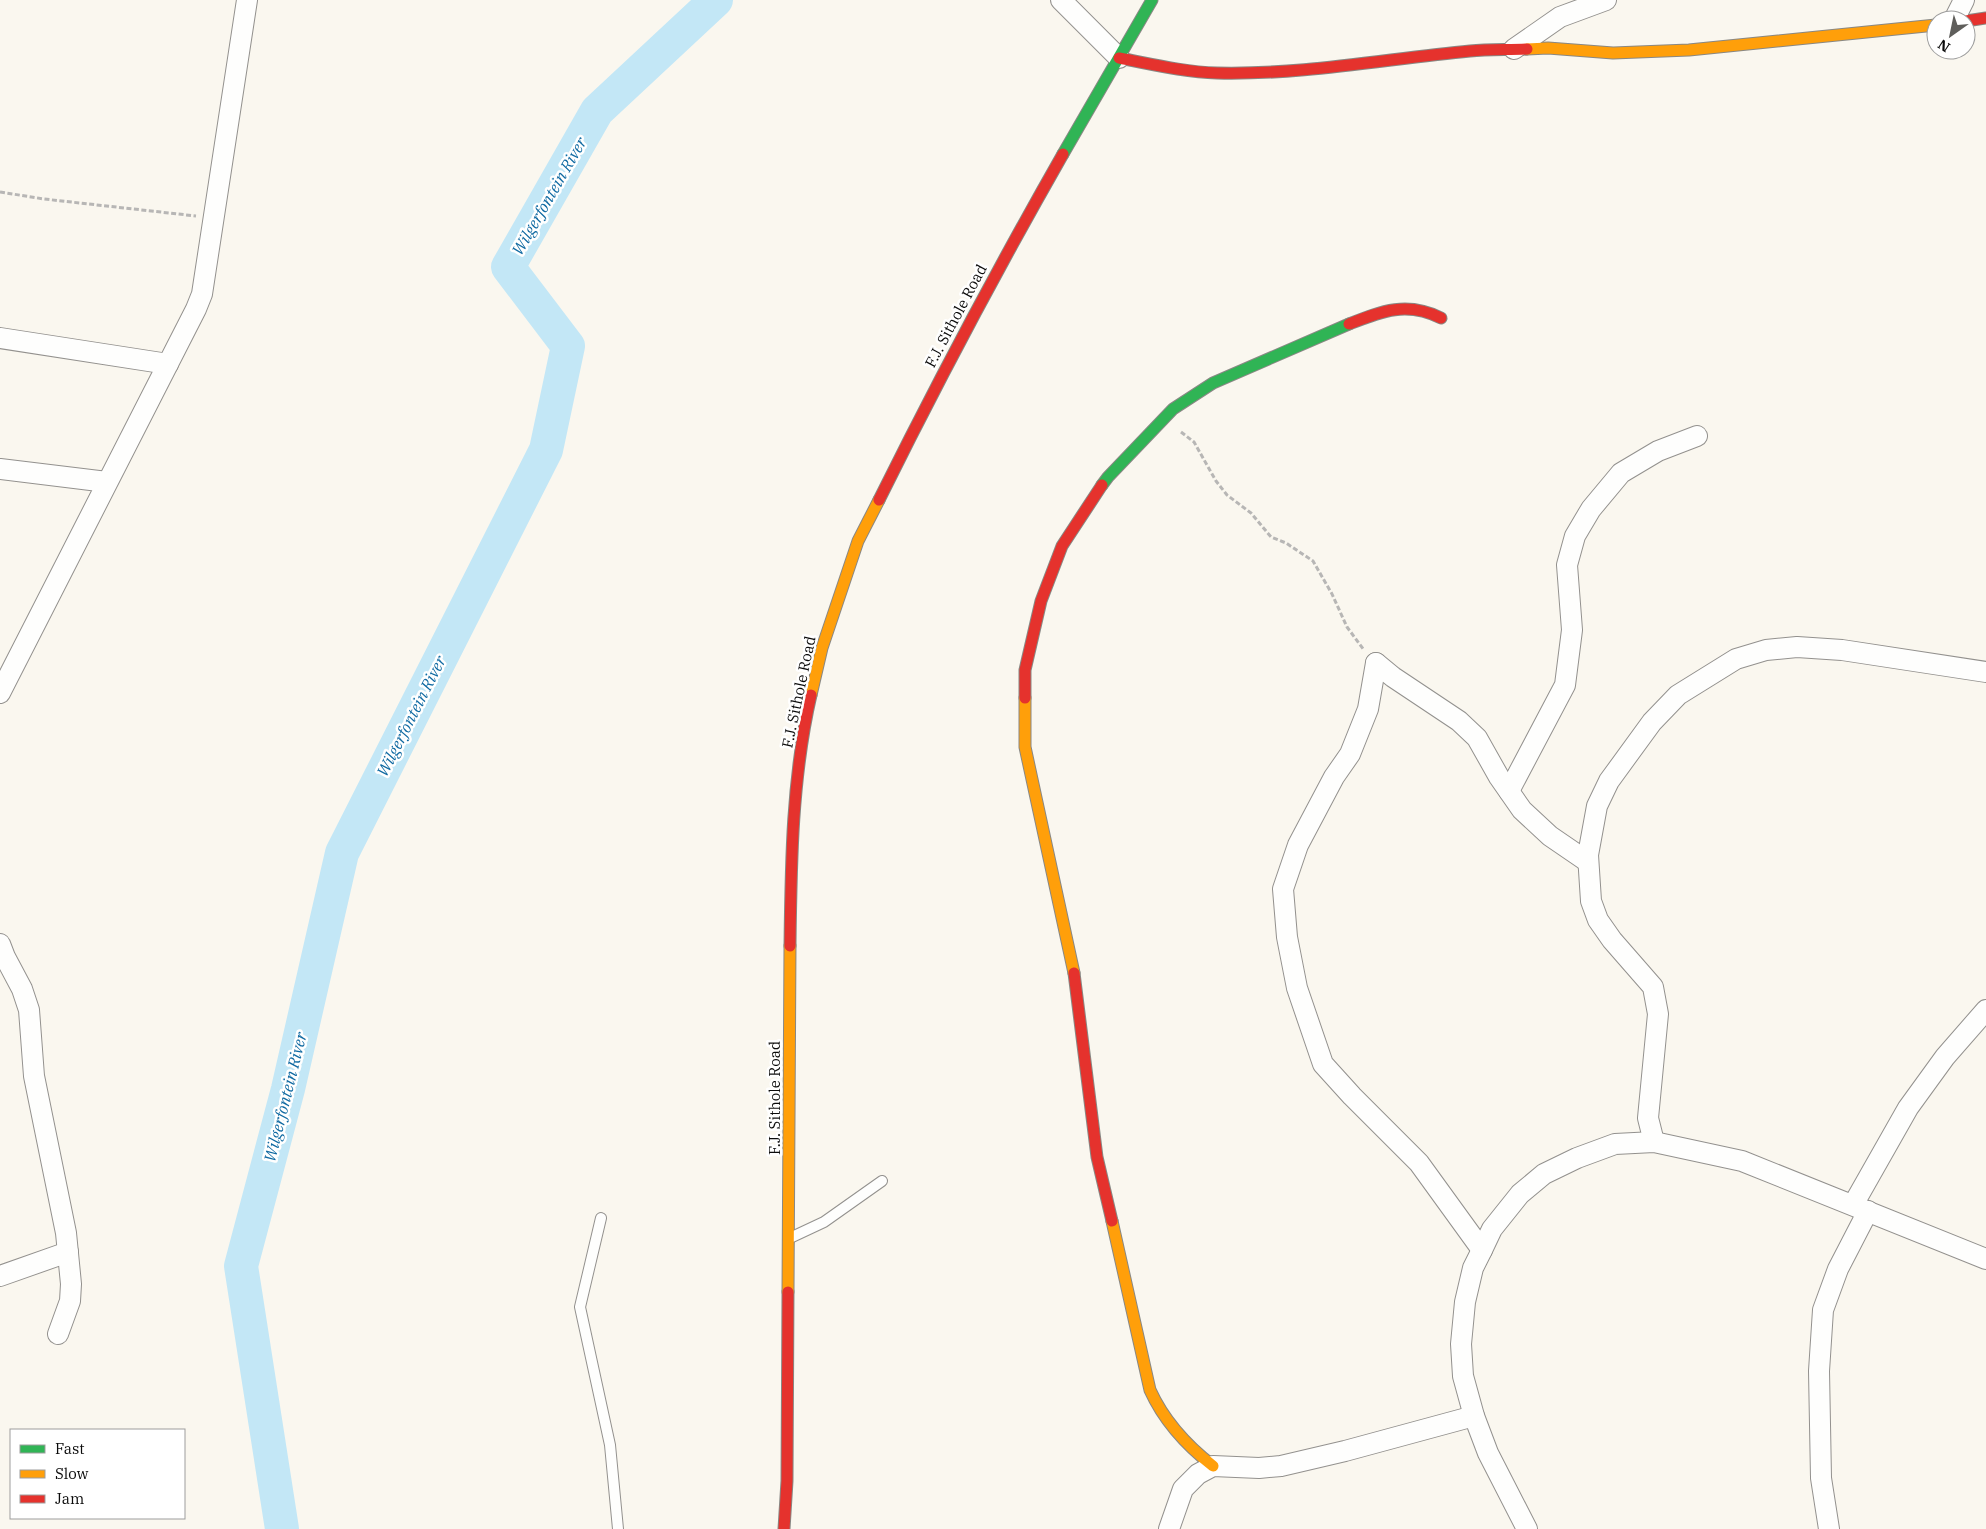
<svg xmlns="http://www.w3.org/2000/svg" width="1986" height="1529" viewBox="0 0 1986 1529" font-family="'IBM Plex Serif',serif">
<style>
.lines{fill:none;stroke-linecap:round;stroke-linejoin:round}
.river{stroke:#c3e7f6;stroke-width:34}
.lane-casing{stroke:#93918e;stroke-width:12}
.street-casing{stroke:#93918e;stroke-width:22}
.fast-casing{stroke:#898884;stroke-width:13}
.slow-casing{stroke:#898884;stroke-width:13}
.jam-casing{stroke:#898884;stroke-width:13}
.path{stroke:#b7b6b5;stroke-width:3;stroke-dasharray:5 2.5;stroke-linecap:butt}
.lane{stroke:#fefefd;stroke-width:10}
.street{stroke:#fefefd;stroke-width:20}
.fast{stroke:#30b455;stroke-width:11}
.slow{stroke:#ff9f0a;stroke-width:11}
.jam{stroke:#e5322d;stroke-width:11}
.labels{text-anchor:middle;stroke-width:5;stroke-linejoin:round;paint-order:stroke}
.street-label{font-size:15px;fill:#0b0b0b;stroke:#fff}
.water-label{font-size:16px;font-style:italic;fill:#106aa2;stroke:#fff}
</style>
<rect width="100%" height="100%" fill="#faf7ef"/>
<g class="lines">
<polyline class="river" points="282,1529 241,1266 288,1089 342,853 546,450 568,346 508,267 597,111 716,0"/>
<defs>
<g id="lane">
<polyline points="601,1218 580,1307 610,1445 618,1529"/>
<polyline points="792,1237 824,1222 882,1181"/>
</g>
<g id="street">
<polyline points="1061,0 1119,58"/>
<polyline points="1954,20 1964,0"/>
<polyline points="1514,49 1560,17 1606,0"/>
<polyline points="0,338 168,364"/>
<polyline points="0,469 107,482"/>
<polyline points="1376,663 1368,709 1350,754 1334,777 1298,845 1283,889 1287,937 1297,988 1323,1064 1352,1096 1419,1163 1482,1250"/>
<polyline points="1376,663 1393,677 1459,721 1477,738 1499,777 1522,810 1550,836 1588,862"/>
<polyline points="0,693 196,309 202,294 247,0"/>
<polyline points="1509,791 1565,685 1572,630 1567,565 1575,536 1591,509 1621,473 1658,451 1697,436"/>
<polyline points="0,944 5,957 22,989 29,1010 34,1076 66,1233 71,1284 70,1301 58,1334"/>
<polyline points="1654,1142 1648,1118 1658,1014 1653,987 1612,940 1598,920 1591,901 1588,855 1597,806 1609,781 1652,722 1678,695 1736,659 1766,650 1797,647 1842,650 1986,672"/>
<polyline points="1853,1205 1908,1108 1945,1057 1986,1010"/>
<polyline points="0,1276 68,1252"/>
<polyline points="1169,1529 1183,1489 1198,1474 1213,1466 1259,1468 1281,1466 1345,1451 1474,1416"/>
<polyline points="1527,1529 1488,1453 1474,1416 1463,1376 1461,1344 1465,1302 1473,1268 1482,1250 1492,1229 1520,1194 1544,1174 1577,1158 1615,1144 1654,1142 1742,1161 1986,1259"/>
<polyline points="1829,1529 1821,1478 1819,1371 1823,1310 1838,1269 1868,1211"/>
</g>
<g id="fast">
<polyline points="1063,154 1152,0"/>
<polyline points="1102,485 1108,477 1173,409 1213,383 1349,324"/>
</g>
<g id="slow">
<polyline points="1527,49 1548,48 1613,53 1689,50 1936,25"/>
<polyline points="811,695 822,648 858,541 879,500"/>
<polyline points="1025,698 1025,747 1074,973"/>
<path d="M1112,1221L1150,1390C1164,1421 1186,1445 1213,1466"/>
<polyline points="788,1292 790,946"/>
</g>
<g id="jam">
<polyline points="1966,21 1986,18"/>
<path d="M1119,58C1151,64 1184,72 1217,73C1302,75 1385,59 1470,51C1489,49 1508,50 1527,49"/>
<path d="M1349,324C1382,311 1407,301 1441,318"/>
<path d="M879,500C937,383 998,268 1063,154"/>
<polyline points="1025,698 1025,670 1041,601 1062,546 1102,485"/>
<path d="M790,946C791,862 792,777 811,695"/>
<polyline points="1074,973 1097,1157 1112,1221"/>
<polyline points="784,1529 787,1481 788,1292"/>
</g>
</defs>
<use href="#lane" class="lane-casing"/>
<use href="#street" class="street-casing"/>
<use href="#fast" class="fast-casing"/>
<use href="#slow" class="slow-casing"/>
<use href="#jam" class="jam-casing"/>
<g class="path">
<polyline points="0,192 44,199 196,216"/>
<polyline points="1181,432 1194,442 1216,481 1227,495 1251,513 1271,537 1286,543 1313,561 1332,594 1347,627 1364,650"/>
</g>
<use href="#lane" class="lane"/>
<use href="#street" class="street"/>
<use href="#fast" class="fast"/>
<use href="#slow" class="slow"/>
<use href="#jam" class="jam"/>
</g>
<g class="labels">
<g class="street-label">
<text transform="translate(956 316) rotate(-62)" y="5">F.J. Sithole Road</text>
<text transform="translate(799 692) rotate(-78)" y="5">F.J. Sithole Road</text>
<text transform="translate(775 1098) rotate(-90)" y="5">F.J. Sithole Road</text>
</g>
<g class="water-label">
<text transform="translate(549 196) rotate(-60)" y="6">Wilgerfontein River</text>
<text transform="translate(411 716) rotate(-63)" y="6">Wilgerfontein River</text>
<text transform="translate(285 1097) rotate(-76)" y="6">Wilgerfontein River</text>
</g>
</g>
<rect x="10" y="1429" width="175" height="90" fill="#ffffff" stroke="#9d9d9d"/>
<rect x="20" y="1445" width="25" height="8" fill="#30b455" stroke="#9d9d9d"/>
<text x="55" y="1454" font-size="15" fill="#0b0b0b">Fast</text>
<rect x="20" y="1470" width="25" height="8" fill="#ff9f0a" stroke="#9d9d9d"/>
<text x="55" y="1479" font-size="15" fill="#0b0b0b">Slow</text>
<rect x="20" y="1495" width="25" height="8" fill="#e5322d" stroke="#9d9d9d"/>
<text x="55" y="1504" font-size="15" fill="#0b0b0b">Jam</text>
<g transform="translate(1951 35) rotate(213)"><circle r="24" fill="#ffffff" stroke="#9d9d9d"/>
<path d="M0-4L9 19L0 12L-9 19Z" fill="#5f5e5b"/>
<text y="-8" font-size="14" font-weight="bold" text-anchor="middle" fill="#0b0b0b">N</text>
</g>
</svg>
